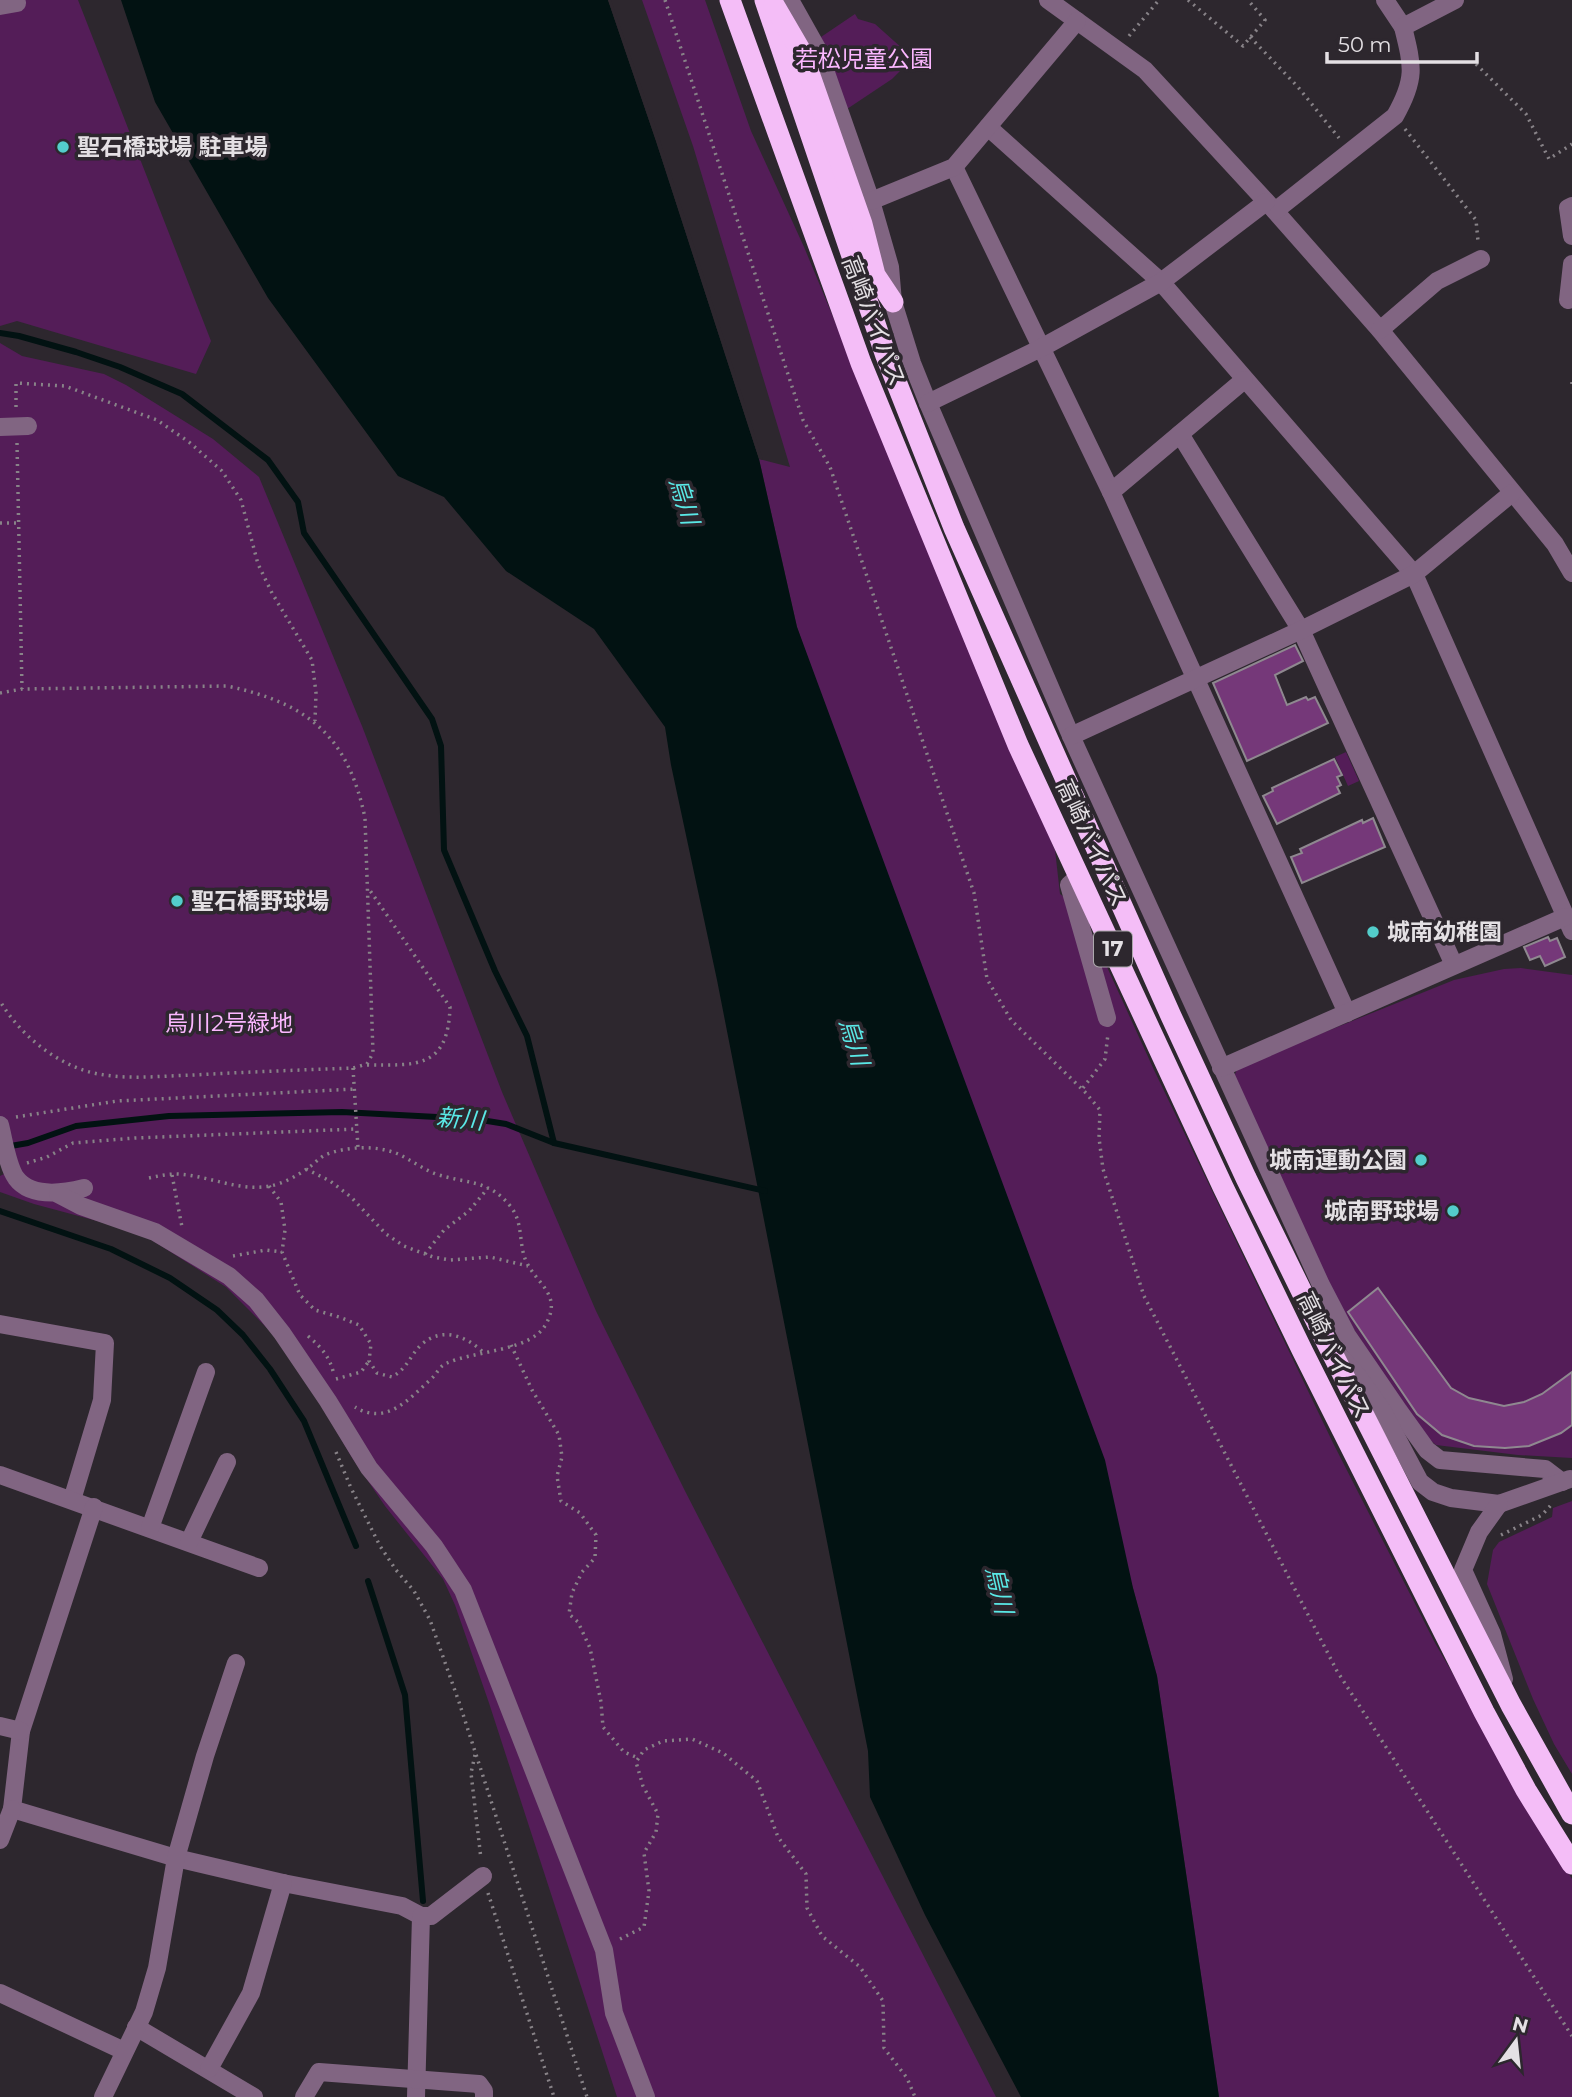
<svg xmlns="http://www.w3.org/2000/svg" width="1572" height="2097" viewBox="0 0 1572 2097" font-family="Montserrat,'Noto Sans JP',sans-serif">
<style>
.green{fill:#541d58}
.water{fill:#021212}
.pier{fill:#2d272e}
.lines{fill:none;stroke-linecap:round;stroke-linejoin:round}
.stream{stroke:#021212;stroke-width:6}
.building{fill:#753879;stroke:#8f8890;stroke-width:2}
.path{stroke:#888388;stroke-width:3.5;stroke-dasharray:2 5;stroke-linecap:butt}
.minor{stroke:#816582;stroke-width:18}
.highway{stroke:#f4bdf7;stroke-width:21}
.poi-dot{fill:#53cdcb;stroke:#2d272e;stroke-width:2.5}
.labels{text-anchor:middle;stroke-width:7;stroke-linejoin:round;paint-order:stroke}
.shield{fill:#2d272e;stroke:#ada8ad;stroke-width:2}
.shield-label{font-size:21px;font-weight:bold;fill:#e4e0e4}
.park-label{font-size:23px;fill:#fbb7ff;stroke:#2d272e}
.poi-label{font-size:23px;font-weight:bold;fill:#e4e0e4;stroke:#2d272e;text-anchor:start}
.street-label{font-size:23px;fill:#e4e0e4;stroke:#2d272e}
.water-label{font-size:24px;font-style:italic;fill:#5ae9e7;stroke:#2d272e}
</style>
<rect width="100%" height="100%" fill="#2d272e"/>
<g class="green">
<polygon points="0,0 78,0 211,341 196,374 17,321 0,326"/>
<polygon points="642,0 705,0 751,131 804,247 1055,850 1060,894 1081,910 1154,1070 1333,1443 1435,1643 1572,1879 1572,2097 1219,2097 1157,1676 1133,1588 797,627 759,459 790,467 693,146"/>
<polygon points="855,14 858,19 875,24 913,58 892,79 847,109 821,37"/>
<polygon points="0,343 22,356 104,374 126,385 213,439 259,477 362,726 502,1092 596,1311 685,1491 996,2097 617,2097 489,1703 455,1605 443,1579 385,1506 351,1456 314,1393 275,1336 226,1287 147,1237 127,1229 34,1204 0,1192 0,1176 4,1174 0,1161"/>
<polygon points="1346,752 1359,781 1348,786 1335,757"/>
<polygon points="1521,968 1572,975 1572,1458 1518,1455 1436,1445 1419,1431 1341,1309 1233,1079 1238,1067 1454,980 1504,969"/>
<polygon points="1572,1501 1572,1774 1554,1744 1533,1699 1487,1584 1493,1550 1499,1542 1552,1517 1553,1508"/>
</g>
<polygon class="water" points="121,0 608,0 656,141 759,459 797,627 1105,1460 1133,1588 1157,1676 1219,2097 1021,2097 925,1915 870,1797 868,1751 717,980 671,765 665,727 594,629 506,571 444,497 398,476 268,298 155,102"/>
<polygon class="pier" points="608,0 611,0 660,140 763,460 759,459 656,141"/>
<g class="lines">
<g class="stream">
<polyline points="0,333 19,336 76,352 120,367 182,394 268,460 298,502 304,533 432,719 441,746 444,850 495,971 527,1036 554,1143"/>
<polyline points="5,1147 28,1143 76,1126 169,1116 342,1112 475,1119 506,1124 554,1143 765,1191"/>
<polyline points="0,1211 111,1249 170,1278 217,1310 243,1335 270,1369 304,1421 356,1546"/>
<polyline points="368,1581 405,1695 423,1901"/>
</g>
</g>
<g class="building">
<polygon points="1295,645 1303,661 1275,675 1287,705 1306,697 1308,700 1315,697 1328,723 1247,761 1213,683"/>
<polygon points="1334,759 1342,775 1337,777 1341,785 1337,787 1340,793 1277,824 1263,796 1273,791 1272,788"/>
<polygon points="1373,818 1385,847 1302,883 1291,857 1302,853 1300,849 1362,820 1363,823"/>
<polygon points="1548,937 1550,941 1557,938 1565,957 1545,966 1540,956 1530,960 1524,947"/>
<polygon points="1378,1288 1451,1388 1469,1398 1504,1406 1524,1402 1542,1394 1572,1372 1572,1425 1561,1433 1529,1446 1505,1448 1474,1446 1442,1435 1417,1414 1348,1312"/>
</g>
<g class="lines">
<g class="path">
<polyline points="665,0 803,420 830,467 974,893 987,979 1011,1020 1086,1093 1100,1110 1099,1138 1103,1169 1144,1296 1337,1671 1572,2036"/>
<polyline points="1188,0 1243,46 1265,20 1248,0"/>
<polyline points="1129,36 1159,0"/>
<polyline points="1250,37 1298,87 1339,138"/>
<polyline points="1476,64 1526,114 1549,159 1572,144"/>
<polyline points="1405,129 1476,220 1478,241"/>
<polyline points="1572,382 1572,385"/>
<polyline points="16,407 16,383 65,386 157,420 189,442 222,471 241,500 258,564 272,593 312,660 316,693 315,721"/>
<polyline points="17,443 22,689"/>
<polyline points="0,523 18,523"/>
<path d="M0,693L22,689L227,686C308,703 348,736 365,818L373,1053L367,1064L353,1068C300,1070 246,1072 193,1075C158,1076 120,1081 86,1071C51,1060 18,1032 0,1001"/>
<path d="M367,1065C417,1065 448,1069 450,1007L369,889"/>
<polyline points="353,1068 358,1148"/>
<polyline points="1083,1088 1105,1059 1108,1034"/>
<polyline points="16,1117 117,1101 355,1089"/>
<polyline points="27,1163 47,1157 73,1143 135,1138 356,1129"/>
<polyline points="306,1169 330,1181 351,1197 386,1234 404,1246 433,1257 450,1260 490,1257 528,1266"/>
<polyline points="172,1175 182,1227"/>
<path d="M149,1178C158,1176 167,1174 176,1174C208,1175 238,1192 270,1186C282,1184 299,1175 308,1168C314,1164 319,1158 325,1155C347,1146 377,1145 398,1154C411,1160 423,1169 436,1174C466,1184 489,1179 511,1207C524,1224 518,1246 527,1263C538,1285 562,1295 546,1324C531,1352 474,1350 445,1364C439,1367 437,1374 431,1379C408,1400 386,1426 355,1407"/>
<path d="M269,1186L281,1202L285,1230L282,1252L300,1295L315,1310L339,1317L359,1325L371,1344L369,1361L377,1373L392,1377C408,1368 410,1355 422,1344C443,1326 467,1337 483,1352"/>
<polyline points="425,1254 444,1230 469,1211 488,1188"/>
<polyline points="233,1256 266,1250 282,1252"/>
<path d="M308,1336C322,1348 330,1357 334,1375"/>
<polyline points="511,1345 532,1390 559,1435 562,1457 557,1476 561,1501 580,1513 596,1535 595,1558 582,1572 572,1593 569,1614 578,1622 590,1648 601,1702 603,1727 624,1752 638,1758"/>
<polyline points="336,1379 361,1372 369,1361"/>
<polyline points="336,1452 351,1488 380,1546 396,1570 414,1591 430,1620 459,1702 587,2097"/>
<polyline points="1501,1535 1542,1515 1551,1505"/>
<polyline points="475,1755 471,1773 481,1859"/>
<polyline points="488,1893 554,2097"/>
<polyline points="620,1939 644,1927 649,1891 644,1853 656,1832 658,1814 643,1786 636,1762 644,1750 663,1741 692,1739 723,1753 757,1781 778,1837 806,1874 807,1908 822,1936 860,1967 883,2001 884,2048 907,2078 915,2097"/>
</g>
<g class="minor">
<polyline points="790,0 818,50 871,201 890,267 893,302 912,363 928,403 1071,736 1321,1285 1347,1335 1399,1411 1427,1450 1440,1460 1545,1469 1562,1482"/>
<polyline points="1048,0 1145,70 1275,211 1380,330 1555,544 1572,573"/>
<polyline points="1385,0 1403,27"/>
<polyline points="0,6 17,3"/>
<polyline points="988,127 1161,282 1414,574 1572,931"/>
<polyline points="954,167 1111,492 1347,1013"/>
<polyline points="871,201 954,167 1077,21"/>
<polyline points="1572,206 1568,208 1572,236"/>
<path d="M1275,211L1395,116C1416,79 1413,67 1403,27L1455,0"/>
<polyline points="1572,264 1568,300 1572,299"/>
<polyline points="1380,330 1437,281 1481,259"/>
<polyline points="928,403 1043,347 1161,282 1266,202"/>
<polyline points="0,427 28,426"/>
<polyline points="1180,434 1301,630 1454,965"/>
<polyline points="1111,492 1244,380"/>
<polyline points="1071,736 1301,630 1414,574 1512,493"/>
<polyline points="1079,876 1069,885 1107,1018"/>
<polyline points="1221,1068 1565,917"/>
<path d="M0,1125C4,1140 7,1165 16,1178C31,1198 64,1193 84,1188"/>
<polyline points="58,1194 81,1206 155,1232 229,1276 256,1300 282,1333 328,1401 369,1468 434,1546 463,1590 604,1950 614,2013 646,2097"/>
<polyline points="0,1324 105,1343 102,1400 72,1500"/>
<polyline points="1338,1354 1357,1375 1382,1410 1420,1482 1433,1492 1451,1498 1499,1504 1570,1479"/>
<polyline points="0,1475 259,1568"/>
<polyline points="1499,1504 1479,1532 1463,1570 1492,1634 1504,1679"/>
<polyline points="94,1507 21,1731 12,1809 176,1858 283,1883 402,1906 421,1916 416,2097"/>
<polyline points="150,1528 206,1372"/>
<polyline points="189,1542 227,1462"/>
<polyline points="0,1726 21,1731"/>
<polyline points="0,1840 12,1809"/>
<polyline points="421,1916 431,1916 483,1876"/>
<polyline points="0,1993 124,2051"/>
<polyline points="136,2027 254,2097"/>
<polyline points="209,2069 251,1993 283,1883"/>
<polyline points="103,2097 144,2012 157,1968 176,1858 205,1756 236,1663"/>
<polyline points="304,2097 319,2072 479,2084 484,2091 484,2097"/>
</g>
<g class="highway">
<polyline points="730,0 861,363 1018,745 1223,1187 1302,1350 1484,1712 1526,1790 1572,1864"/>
<polyline points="765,0 886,356 954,528 1171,1016 1246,1178 1326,1341 1511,1705 1572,1814"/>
<polyline points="774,5 802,53 862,224 875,275 893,302"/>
</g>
</g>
<g class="poi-dot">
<circle cx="63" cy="147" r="7"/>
<circle cx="177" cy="901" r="7"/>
<circle cx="1373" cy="932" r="7"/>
<circle cx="1421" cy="1160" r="7"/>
<circle cx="1453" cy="1211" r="7"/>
</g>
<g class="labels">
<rect class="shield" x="1094" y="931.5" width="38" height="35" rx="5"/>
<g class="shield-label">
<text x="1113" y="956">17</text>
</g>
<g class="park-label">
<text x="864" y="67">若松児童公園</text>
<text x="229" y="1031">烏川2号緑地</text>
</g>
<g class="poi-label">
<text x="77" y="155">聖石橋球場 駐車場</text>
<text x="191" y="909">聖石橋野球場</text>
<text x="1387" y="940">城南幼稚園</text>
<text x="1407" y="1168" text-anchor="end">城南運動公園</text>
<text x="1439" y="1219" text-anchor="end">城南野球場</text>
</g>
<g class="street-label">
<text transform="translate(874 321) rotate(69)" y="8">高崎バイパス</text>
<text transform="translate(1092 843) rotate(65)" y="8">高崎バイパス</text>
<text transform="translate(1334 1355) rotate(64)" y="8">高崎バイパス</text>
</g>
<g class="water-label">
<text transform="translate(684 501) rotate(73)" y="8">烏川</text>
<text transform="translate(854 1042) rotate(73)" y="8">烏川</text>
<text transform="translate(460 1119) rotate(5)" y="8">新川</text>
<text transform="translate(999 1590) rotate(77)" y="8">烏川</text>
</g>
</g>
<g transform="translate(1516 2041) rotate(15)" stroke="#2d272e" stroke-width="5" paint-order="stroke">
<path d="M0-5L12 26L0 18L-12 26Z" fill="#e4e0e4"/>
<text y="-10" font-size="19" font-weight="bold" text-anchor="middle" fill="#e4e0e4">N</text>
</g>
<path d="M1327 52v10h150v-10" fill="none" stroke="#e4e0e4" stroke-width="3.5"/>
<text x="1338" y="52" font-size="21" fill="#e4e0e4" stroke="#2d272e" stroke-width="5" paint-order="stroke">50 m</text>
</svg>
